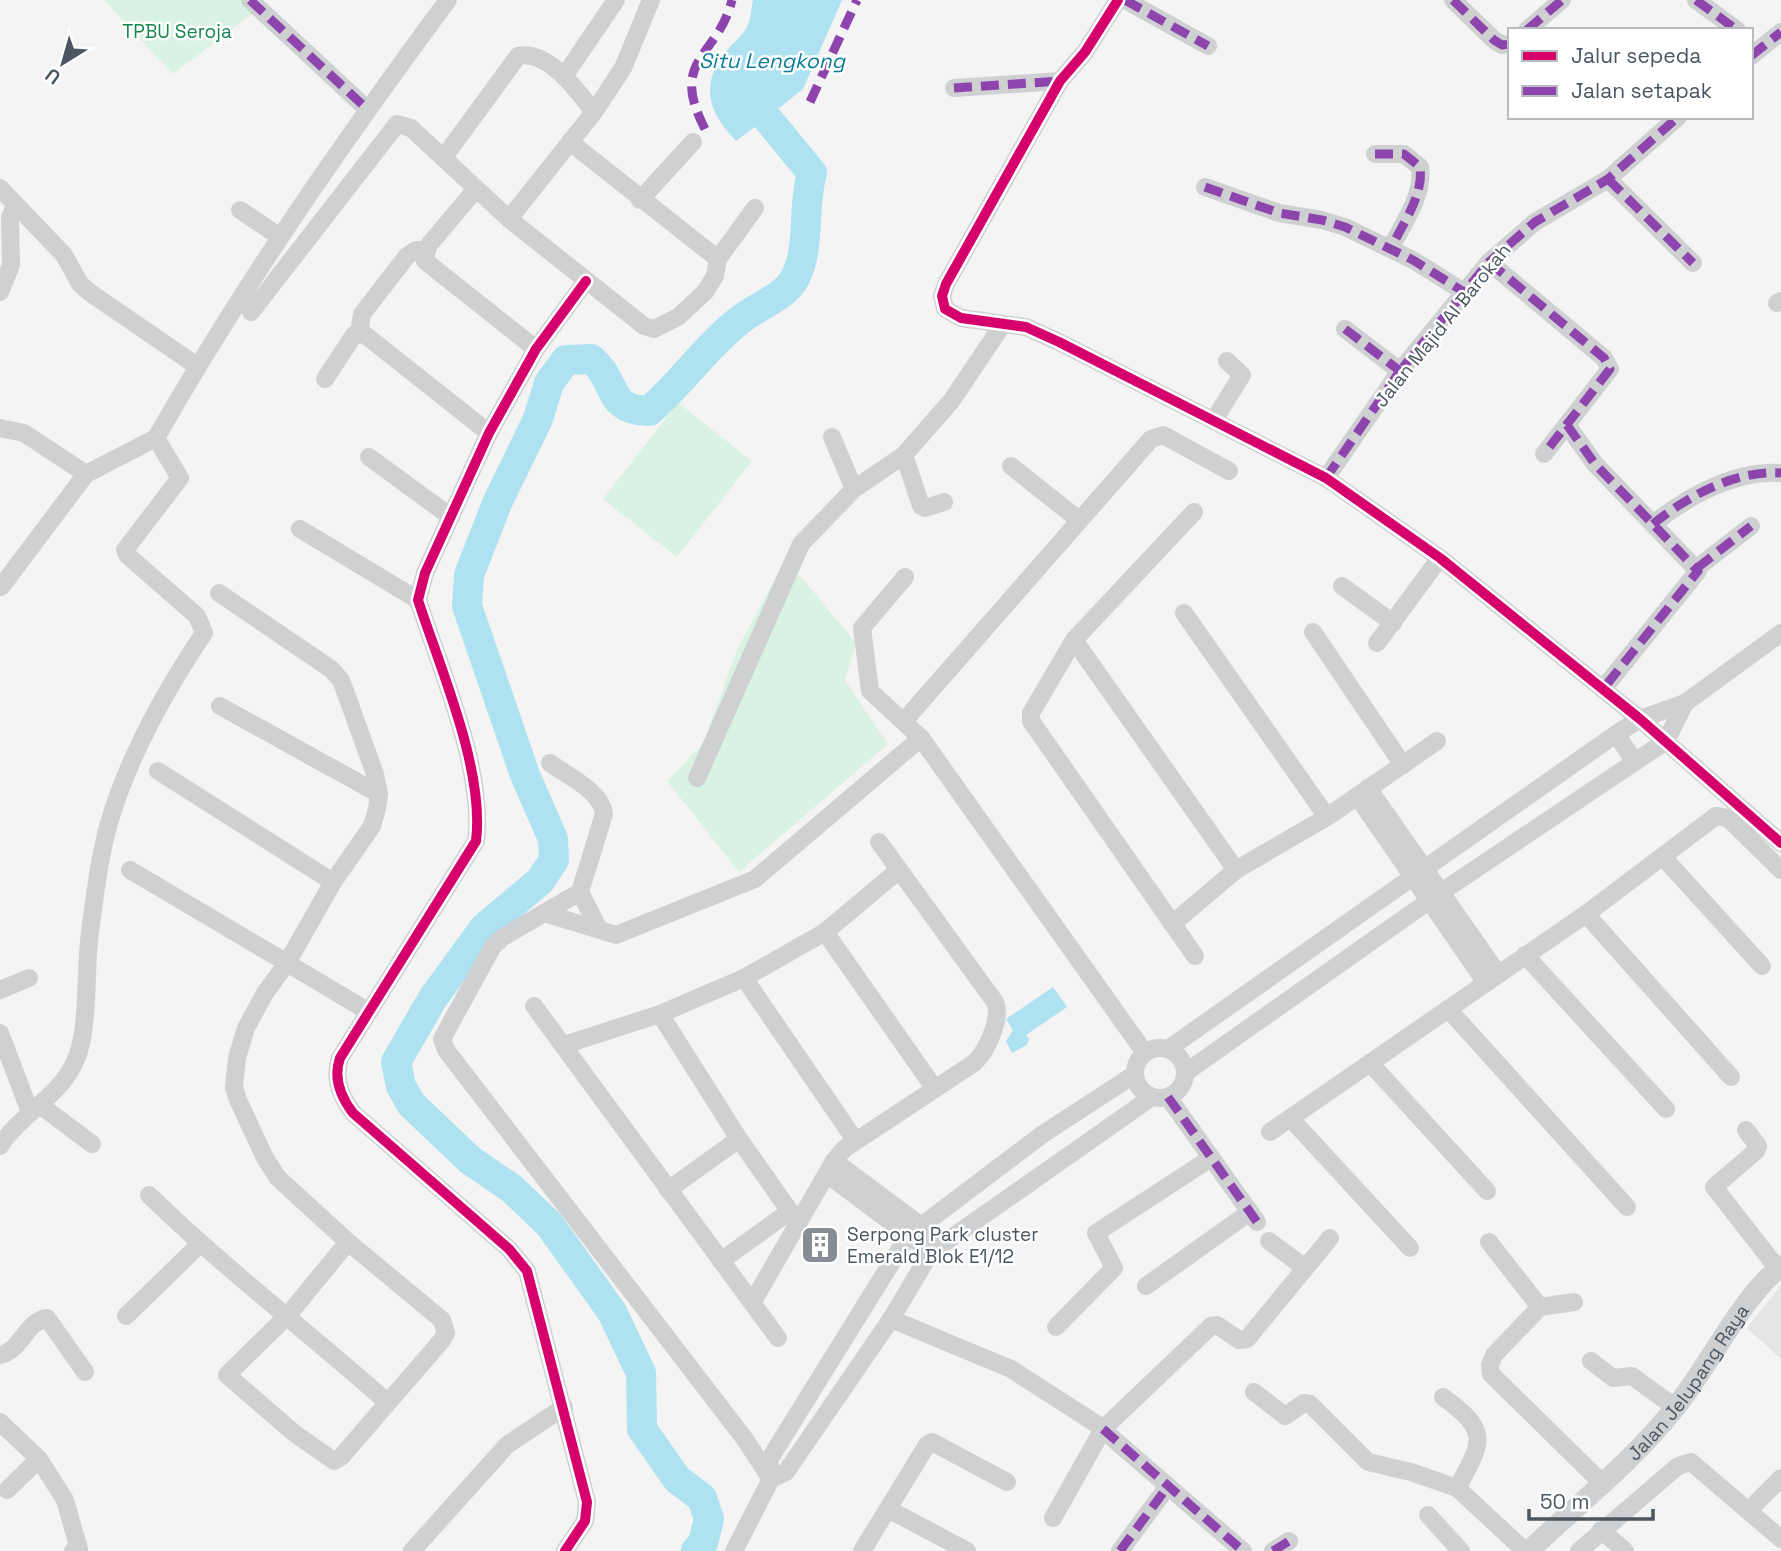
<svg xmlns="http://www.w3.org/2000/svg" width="1781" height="1551" viewBox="0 0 1781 1551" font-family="'Space Grotesk',sans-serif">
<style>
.education{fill:#e6e5e6}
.green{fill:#d9f2e3}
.water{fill:#aee2f0}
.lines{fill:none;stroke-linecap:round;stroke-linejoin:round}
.river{stroke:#aee2f0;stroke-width:30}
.minor{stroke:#ced0d2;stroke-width:18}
.tertiary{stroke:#ced0d2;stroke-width:21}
.quiet{stroke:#8e44ad;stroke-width:9;stroke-dasharray:18 9;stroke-linecap:butt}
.cycleway-casing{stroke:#fff;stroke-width:15}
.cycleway{stroke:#d6006c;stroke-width:10}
.labels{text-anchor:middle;stroke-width:5;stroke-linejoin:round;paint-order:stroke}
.park-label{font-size:19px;fill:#17864f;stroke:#fff}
.street-label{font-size:19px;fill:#4a5661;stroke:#fff}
.poi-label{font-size:19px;fill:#4a5661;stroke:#fff;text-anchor:start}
.water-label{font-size:21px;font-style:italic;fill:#0c7c9b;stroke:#fff}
</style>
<rect width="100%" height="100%" fill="#f4f4f4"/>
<polygon class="education" points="1781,1285 1781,1359 1747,1328"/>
<g class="green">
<polygon points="104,0 245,0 252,14 173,74"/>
<polygon points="678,403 752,461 677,557 603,499"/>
<polygon points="783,564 802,578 856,643 845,680 888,744 739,872 667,781 703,744 737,650"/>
</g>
<g class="water">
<path d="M753,0H842L803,89L779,108C768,106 763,111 756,119V126L736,141C708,112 700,85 725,53C731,44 742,37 747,27C751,20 751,8 753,0Z"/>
<polygon points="1053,987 1067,1007 1026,1035 1029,1039 1027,1045 1012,1053 1006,1041 1013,1030 1006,1019"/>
</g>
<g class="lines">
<path class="river" d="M696,1551L703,1543L709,1519L702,1498L677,1479L642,1429L641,1373L612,1312L549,1224L511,1188L470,1160L411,1104L401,1086L396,1062L433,998L484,928L540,881L554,860L553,839L525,775L467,606L469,575L498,501L538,419L549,383L566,360L591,359C619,382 605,410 649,411C682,383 706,346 740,320C757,306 784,298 795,278C811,247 802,207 812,173L762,112L760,81L799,0"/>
<g class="minor">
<polyline points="250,0 367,109"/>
<polyline points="1118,0 1085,52 1060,81 946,284 942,296 945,309 961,318 1026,327 1059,342 1326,478 1440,558 1640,719 1781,843"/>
<polyline points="1125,0 1208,46"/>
<polyline points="1453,0 1494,40 1502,45 1510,44"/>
<polyline points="1696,0 1737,30"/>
<polyline points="1527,30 1562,0"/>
<polyline points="1751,56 1781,32"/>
<polyline points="565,75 616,0"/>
<polyline points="954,88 1060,81"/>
<polyline points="570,142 718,259"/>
<path d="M1375,154H1404L1420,167C1424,195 1403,223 1391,248"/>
<path d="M444,157L518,56C548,49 578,92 594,112"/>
<polyline points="1608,179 1693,263"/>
<polyline points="1205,187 1279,213 1322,220 1345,227 1413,260 1464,292"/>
<polyline points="0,188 64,255 80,284 92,294 197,366"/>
<polyline points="476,189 428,246 425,261 536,349"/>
<polyline points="640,200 693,142"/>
<polyline points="240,210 280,237"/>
<polyline points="509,219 594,112 623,68 651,0"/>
<polyline points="1489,262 1604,358 1610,369 1544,454"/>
<polyline points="0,292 11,265 10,218 15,206"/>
<polyline points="1777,303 1781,301"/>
<polyline points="251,312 397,124 411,128 509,219 644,326 654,329 678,317 705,292 715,276 718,259 755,208"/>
<polyline points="1345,329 1400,371"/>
<polyline points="359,333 362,314 407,256 416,250 425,250"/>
<polyline points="325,379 354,335 364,334 489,433"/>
<polyline points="1214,420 1242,375 1227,361"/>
<polyline points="1567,425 1595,464 1698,571 1603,689"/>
<polyline points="0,428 24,433 86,474 156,438"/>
<polyline points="832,437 854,489"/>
<polyline points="904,455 921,506 925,508 944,502"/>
<polyline points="369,457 451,517"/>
<polyline points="1011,466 1079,520"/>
<polyline points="1326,478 1400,371 1489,262 1535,222 1608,179 1678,117"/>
<polyline points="1194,512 1074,640 1031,713 1031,721 1195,956"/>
<path d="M1653,524C1688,496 1735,470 1781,473"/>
<polyline points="300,529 418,600"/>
<polyline points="1697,568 1751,526"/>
<polyline points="905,577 862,628 870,691 921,738 1145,1053"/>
<polyline points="1342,586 1393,623"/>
<polyline points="1,587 86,474"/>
<polyline points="1184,613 1327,817"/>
<polyline points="1313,632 1403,765"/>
<polyline points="1074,640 1236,870"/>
<polyline points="1377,643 1440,558"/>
<polyline points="220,706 379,794"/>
<polyline points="904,721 1151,439 1163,435 1229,471"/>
<polyline points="1616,734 1635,762"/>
<path d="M550,763C567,776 602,791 604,814L580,892L599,929"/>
<polyline points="158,771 333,882"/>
<polyline points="697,778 801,544 854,489 904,455 952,400 1003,324"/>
<polyline points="1368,788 1498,974"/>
<polyline points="1357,796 1486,983"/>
<polyline points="1663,857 1762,966"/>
<polyline points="130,870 287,963 333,882 372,826 377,809 379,794 375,774 341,680 331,669 219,593"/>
<polyline points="544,913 580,892"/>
<polyline points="1586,914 1731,1077"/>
<polyline points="1172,924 1236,870 1327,817 1437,741"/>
<polyline points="825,932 935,1089"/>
<polyline points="1525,955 1666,1109"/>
<polyline points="0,990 29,978"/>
<polyline points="534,1006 778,1338"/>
<polyline points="1448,1009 1627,1207"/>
<polyline points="660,1014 739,1139 798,1223"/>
<polyline points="0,1033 30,1112"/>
<polyline points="564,1045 660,1014 744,978"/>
<circle cx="1160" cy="1073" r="25"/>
<polyline points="1168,1049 1616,734 1640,719 1685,703 1781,633"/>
<polyline points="1370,1063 1487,1191"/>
<polyline points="1185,1073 1440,893 1666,741 1685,703"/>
<polyline points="1168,1097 1257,1222"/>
<polyline points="40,1105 92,1144"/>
<polyline points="1291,1119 1410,1248"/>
<polyline points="1746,1130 1758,1146 1756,1151 1714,1187 1778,1269"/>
<polyline points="1270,1132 1586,914 1716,816 1728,818 1781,870"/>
<polyline points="855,1140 744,978 825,932 899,870"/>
<path d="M0,1146C22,1112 65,1094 78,1054C89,1022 85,968 90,932C95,896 99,858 109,823C129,755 165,691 204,633L197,616L127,555L125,550L180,478L156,438C243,285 343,142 448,0"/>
<polyline points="834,1161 944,1243"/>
<polyline points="827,1174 931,1252"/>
<polyline points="668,1190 739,1139"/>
<path d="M149,1195C224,1268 308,1332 387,1402"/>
<polyline points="1269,1241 1305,1268"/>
<polyline points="348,1242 288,1315 227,1375 294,1433 334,1461 341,1457 442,1340 446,1333 442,1320 348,1242 278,1178 265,1158 238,1100 234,1087 237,1058 246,1028 265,993 287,963 369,1012"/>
<polyline points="1489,1242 1540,1307"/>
<polyline points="721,1261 790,1211"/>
<polyline points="1146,1286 1250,1212"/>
<polyline points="1574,1302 1540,1307 1494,1355 1490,1365 1491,1374 1602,1483"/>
<path d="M752,1303L834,1161L844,1149L974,1063C987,1051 1002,1018 995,1002L879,842"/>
<polyline points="126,1316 200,1244"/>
<polyline points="891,1319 1011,1369 1095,1423 1243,1551"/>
<polyline points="1056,1327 1114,1268 1096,1233 1211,1158"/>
<path d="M0,1355C21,1351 26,1321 47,1318L85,1372"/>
<polyline points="1591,1361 1613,1378 1632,1376 1676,1408"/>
<polyline points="1254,1392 1285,1416 1304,1403 1310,1404 1368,1462 1411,1472 1457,1488 1525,1551"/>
<path d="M1443,1397C1490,1431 1483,1441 1457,1488"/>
<polyline points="0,1422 39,1459 65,1500 79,1549 73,1551"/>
<polyline points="771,1479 744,1438 446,1050 442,1039 493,946 503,937 544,913 616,935 755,879 921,738"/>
<polyline points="771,1479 786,1472 891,1319 931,1252 1152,1097"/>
<polyline points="7,1490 39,1459"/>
<polyline points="888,1509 967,1551"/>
<polyline points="1749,1510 1781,1478"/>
<polyline points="1428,1515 1461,1551"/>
<polyline points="1053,1518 1103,1429 1211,1326 1217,1325 1239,1340 1247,1339 1330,1238"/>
<polyline points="1601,1530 1625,1551"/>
<polyline points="412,1551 507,1445 564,1407"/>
<path d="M565,1551L585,1521L587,1502L527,1271L509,1249L353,1113C340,1096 333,1078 340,1058L476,841C485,770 440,668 418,600L425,573L489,433L536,349L586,281"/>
<polyline points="734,1551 771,1479 769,1460 908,1236 1043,1134 1135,1074"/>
<polyline points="862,1551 927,1445 932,1442 1007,1482"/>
<polyline points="1120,1551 1168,1486"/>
<polyline points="1273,1551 1289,1541"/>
<polyline points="1579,1551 1678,1466 1691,1462 1781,1539"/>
</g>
<path class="tertiary" id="s1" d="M1529,1551C1578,1504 1633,1461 1675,1408C1709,1366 1740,1299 1781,1266"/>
<g class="quiet">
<polyline points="250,0 367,109"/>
<polyline points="1125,0 1208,46"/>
<polyline points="1453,0 1494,40 1502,45 1510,44"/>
<polyline points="1696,0 1737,30"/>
<polyline points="1527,30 1562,0"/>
<polyline points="1751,56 1781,32"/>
<polyline points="954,88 1060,81"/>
<polyline points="810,102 857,0"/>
<path d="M705,129C668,58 718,58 732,0"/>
<path d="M1375,154H1404L1420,167C1424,195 1403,223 1391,248"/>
<polyline points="1608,179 1693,263"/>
<polyline points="1205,187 1279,213 1322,220 1345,227 1413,260 1464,292"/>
<polyline points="1489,262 1604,358 1610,369 1544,454"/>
<polyline points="1345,329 1400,371"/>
<polyline points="1567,425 1595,464 1698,571 1603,689"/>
<polyline points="1326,478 1400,371 1489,262 1535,222 1608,179 1678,117"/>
<path d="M1653,524C1688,496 1735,470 1781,473"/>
<polyline points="1697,568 1751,526"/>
<polyline points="1168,1097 1257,1222"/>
<polyline points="1103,1429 1243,1551"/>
<polyline points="1120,1551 1168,1486"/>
<polyline points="1273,1551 1289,1541"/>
</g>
<defs>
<g id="cycleway">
<polyline points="1118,0 1085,52 1060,81 946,284 942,296 945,309 961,318 1026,327 1059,342 1326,478 1440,558 1640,719 1781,843"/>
<path d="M565,1551L585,1521L587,1502L527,1271L509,1249L353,1113C340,1096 333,1078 340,1058L476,841C485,770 440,668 418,600L425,573L489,433L536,349L586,281"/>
</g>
</defs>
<use href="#cycleway" class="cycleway-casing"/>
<use href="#cycleway" class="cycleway"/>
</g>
<defs>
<symbol id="building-square" viewBox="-11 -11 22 22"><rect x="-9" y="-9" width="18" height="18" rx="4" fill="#868d94" stroke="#fff"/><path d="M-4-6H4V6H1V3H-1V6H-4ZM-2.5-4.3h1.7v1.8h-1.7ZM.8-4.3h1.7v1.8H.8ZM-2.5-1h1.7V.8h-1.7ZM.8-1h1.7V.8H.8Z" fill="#fff"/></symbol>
</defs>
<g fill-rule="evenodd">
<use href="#building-square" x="798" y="1223" width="44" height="44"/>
</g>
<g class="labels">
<g class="park-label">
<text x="177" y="38">TPBU Seroja</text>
</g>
<g class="street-label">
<text transform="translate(1442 325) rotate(-51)" y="7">Jalan Majid Al Barokah</text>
<text dy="7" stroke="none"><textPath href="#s1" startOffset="233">Jalan Jelupang Raya</textPath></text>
</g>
<g class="poi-label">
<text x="847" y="1241">Serpong Park cluster<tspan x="847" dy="22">Emerald Blok E1/12</tspan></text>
</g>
<g class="water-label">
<text x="772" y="68">Situ Lengkong</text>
</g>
</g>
<rect x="1508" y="28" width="245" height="91" fill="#ffffff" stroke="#b7bbc0" stroke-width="2"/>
<rect x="1522" y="51" width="35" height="10" fill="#d6006c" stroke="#b7bbc0" stroke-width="2"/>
<text x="1571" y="63" font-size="21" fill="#4a5661">Jalur sepeda</text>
<rect x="1522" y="86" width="35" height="10" fill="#8e44ad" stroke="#b7bbc0" stroke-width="2"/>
<text x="1571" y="98" font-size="21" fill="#4a5661">Jalan setapak</text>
<g transform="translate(63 63) rotate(217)" stroke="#ffffff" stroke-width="5" paint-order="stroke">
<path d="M0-5L12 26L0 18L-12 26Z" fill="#4a5661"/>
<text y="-10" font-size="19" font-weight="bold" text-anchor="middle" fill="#4a5661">U</text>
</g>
<path d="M1529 1509v10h124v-10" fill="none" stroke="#4a5661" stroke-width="3.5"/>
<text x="1540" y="1509" font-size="21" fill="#4a5661" stroke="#ffffff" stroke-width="5" paint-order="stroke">50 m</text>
</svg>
